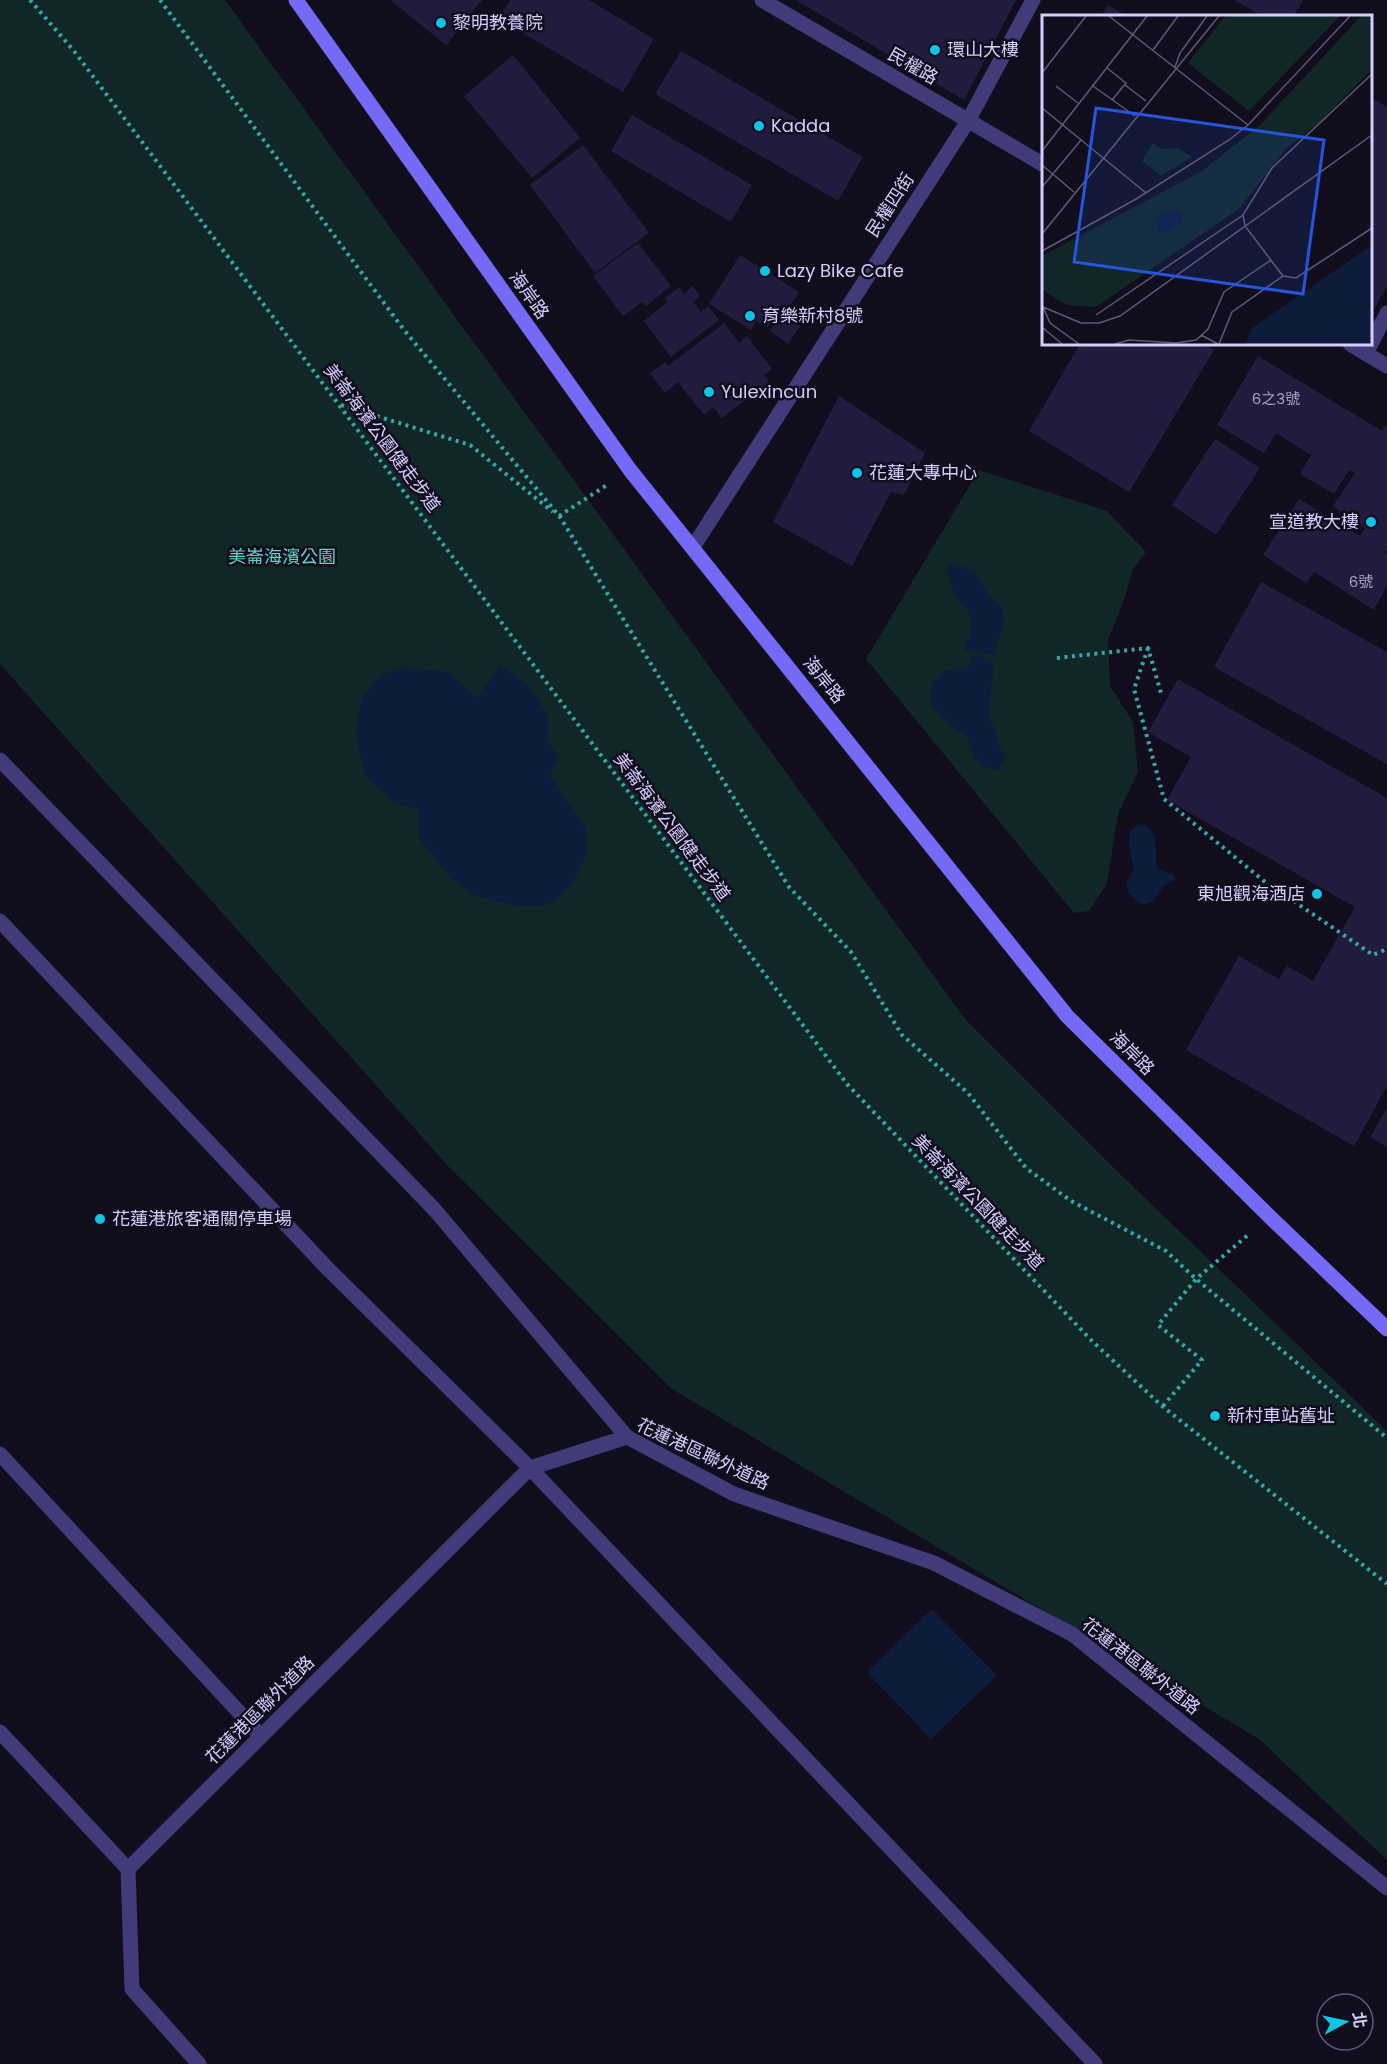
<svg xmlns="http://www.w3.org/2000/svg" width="1387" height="2064" viewBox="0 0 1387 2064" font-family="Poppins,'Noto Sans TC',sans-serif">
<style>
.green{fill:#112627}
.water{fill:#0e1c3c}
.building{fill:#231b3d}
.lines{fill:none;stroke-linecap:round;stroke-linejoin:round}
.path{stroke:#35a8a7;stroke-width:4;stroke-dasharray:3 4.5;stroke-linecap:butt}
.service{stroke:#413b79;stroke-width:15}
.minor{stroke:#413b79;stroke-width:15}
.tertiary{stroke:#413b79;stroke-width:15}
.secondary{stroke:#756af5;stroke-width:15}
.poi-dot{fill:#0fc5e6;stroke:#110d1d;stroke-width:2}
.labels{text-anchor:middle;stroke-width:5;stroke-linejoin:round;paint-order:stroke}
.number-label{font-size:15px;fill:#a8a0cc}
.poi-label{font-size:18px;fill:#d5cdfc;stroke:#110d1d;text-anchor:start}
.street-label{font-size:18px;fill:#d5cdfc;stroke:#110d1d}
.park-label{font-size:18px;fill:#5fd6bf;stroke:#110d1d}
.inset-road{fill:none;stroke:#5f5a76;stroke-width:1.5}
.view{fill:#2654da;fill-opacity:0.15;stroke:#2654da;stroke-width:3}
.inset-edge{fill:none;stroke:#d5cdfc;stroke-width:3}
</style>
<rect width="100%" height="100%" fill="#110d1d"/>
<g class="green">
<polygon points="0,0 225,0 966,1020 1117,1171 1387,1431 1387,1860 1259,1739 672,1389 449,1167 0,664"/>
<polygon points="979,470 1107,511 1146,552 1133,569 1123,603 1108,639 1110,686 1133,722 1138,772 1118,814 1107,884 1089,911 1074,913 866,659"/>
</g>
<g class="water">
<path d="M949,564L964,567L976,572L990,596L1002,607L1005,622L995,649L997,656L964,650C975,625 975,615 954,596L952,584L946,569Z"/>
<path d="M973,654L994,662L989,713L1001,749L1006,756L999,769C975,772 974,752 966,735C957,731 952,727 945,720C929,706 928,702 933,681L947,670L969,667Z"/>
<polygon points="500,665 528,684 548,716 548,740 559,759 550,775 586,828 586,856 574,882 556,900 539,907 511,905 478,897 452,880 419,838 418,809 395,803 364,775 356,733 361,700 377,678 401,667 449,672 477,698"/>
<path d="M1137,824L1145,825C1163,841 1152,851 1158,869L1174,875L1176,879L1164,886L1152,902L1142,905L1128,893L1126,884L1134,869C1131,854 1123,835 1137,824Z"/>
<polygon points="932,1609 997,1675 931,1739 867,1672"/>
</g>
<g class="building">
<polygon points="390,0 482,0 446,45"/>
<polygon points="510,0 589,0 654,39 623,92 499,19"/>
<polygon points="796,0 1016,0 964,100"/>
<polygon points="1234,0 1303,0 1294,16 1263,16"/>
<polygon points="1108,5 1127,16 1102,16"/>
<polygon points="681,51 863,157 838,201 655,94"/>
<polygon points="513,55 580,138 532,178 464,96"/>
<polygon points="1370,97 1387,107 1387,286 1372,313 1370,312"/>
<polygon points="632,115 752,185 731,222 611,151"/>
<polygon points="583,145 649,233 595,273 530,185"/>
<polygon points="638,243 671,286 646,306 642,302 623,316 593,276"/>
<polygon points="740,255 799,292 786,312 780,308 767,328 756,321 751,330 709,304"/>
<polygon points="693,286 700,296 693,302 701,312 708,306 719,320 671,357 644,321 668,302 665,298 679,287 684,294"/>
<polygon points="782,313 800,326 788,344 770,331"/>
<polygon points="724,323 739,343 747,336 772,369 764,375 769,382 722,418 713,407 704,415 678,382 665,393 650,373 665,362 668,366"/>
<polygon points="1080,344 1204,344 1214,350 1129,492 1029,431"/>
<polygon points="1258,356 1382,431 1385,426 1387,427 1387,551 1385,553 1387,554 1387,586 1374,610 1314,572 1306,583 1263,555 1299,499 1360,536 1365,528 1333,506 1355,473 1349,470 1334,494 1300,474 1311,455 1276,433 1264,453 1217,425"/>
<polygon points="839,396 925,453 904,495 891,492 852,566 773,522"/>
<polygon points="1215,439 1260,468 1216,535 1172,505"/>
<polygon points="1261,582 1387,652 1387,764 1214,667"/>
<polygon points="1178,679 1387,798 1387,1086 1354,1146 1186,1050 1239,956 1279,979 1287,966 1313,981 1355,907 1167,800 1191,757 1148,732"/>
<polygon points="1387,1108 1387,1147 1370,1137"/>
</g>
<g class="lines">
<g class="path">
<polyline points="30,0 74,51 847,1084 1092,1341 1162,1406 1387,1584"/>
<polyline points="160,0 404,330 560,517 789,887 851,952 902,1035 968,1093 1026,1168 1071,1201 1166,1251 1196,1279 1387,1438"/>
<polyline points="341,405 470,445 553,512"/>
<polyline points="559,516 607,485"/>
<polyline points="1148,648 1134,689 1164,799 1264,881 1373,955 1387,949"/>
<polyline points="1057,658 1148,648 1161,693"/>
<polyline points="1163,1406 1202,1360 1158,1325 1196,1279 1248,1235"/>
</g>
<g class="service">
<polyline points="1366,353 1387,313"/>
<polyline points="128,1869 132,1989 199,2064"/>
</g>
<g class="minor">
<polyline points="693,547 968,121 1033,0"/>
<polyline points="0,760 434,1209 627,1437 734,1494 934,1563 1072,1634 1387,1888"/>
<polyline points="0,921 328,1269 530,1468 1095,2064"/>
<polyline points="0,1454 261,1736"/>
<polyline points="0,1732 128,1869 530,1468 627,1437"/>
</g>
<g class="tertiary">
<polyline points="762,0 1044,165"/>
<polyline points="1350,344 1387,366"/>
</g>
<polyline class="secondary" points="296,0 630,470 1067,1016 1269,1216 1387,1329"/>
</g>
<g class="poi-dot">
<circle cx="441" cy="23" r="6"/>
<circle cx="935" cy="50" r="6"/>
<circle cx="759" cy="126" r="6"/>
<circle cx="765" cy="271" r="6"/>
<circle cx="750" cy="316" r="6"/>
<circle cx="709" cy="392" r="6"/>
<circle cx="857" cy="473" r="6"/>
<circle cx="1371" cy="522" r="6"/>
<circle cx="1317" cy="894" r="6"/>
<circle cx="100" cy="1219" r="6"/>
<circle cx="1215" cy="1416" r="6"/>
</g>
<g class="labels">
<g class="number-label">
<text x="1276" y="404">6之3號</text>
<text x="1361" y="587">6號</text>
</g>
<g class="poi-label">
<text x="453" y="29">黎明教養院</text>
<text x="947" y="56">環山大樓</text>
<text x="771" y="132">Kadda</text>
<text x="777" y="277">Lazy Bike Cafe</text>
<text x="762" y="322">育樂新村8號</text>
<text x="721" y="398">Yulexincun</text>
<text x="869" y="479">花蓮大專中心</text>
<text x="1359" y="528" text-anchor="end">宣道教大樓</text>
<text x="1305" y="900" text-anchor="end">東旭觀海酒店</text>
<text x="112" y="1225">花蓮港旅客通關停車場</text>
<text x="1227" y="1422">新村車站舊址</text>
</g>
<g class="street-label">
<text transform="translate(913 66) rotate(30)" y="6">民權路</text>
<text transform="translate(890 205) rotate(-57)" y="6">民權四街</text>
<text transform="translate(529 295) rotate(55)" y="6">海岸路</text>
<text transform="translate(382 438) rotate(53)" y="6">美崙海濱公園健走步道</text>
<text transform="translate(824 680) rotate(51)" y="6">海岸路</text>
<text transform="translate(672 827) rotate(53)" y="6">美崙海濱公園健走步道</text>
<text transform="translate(1132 1053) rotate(45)" y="6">海岸路</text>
<text transform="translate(978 1202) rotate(46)" y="6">美崙海濱公園健走步道</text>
<text transform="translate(703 1454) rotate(25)" y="6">花蓮港區聯外道路</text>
<text transform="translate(1141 1666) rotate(38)" y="6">花蓮港區聯外道路</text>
<text transform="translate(260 1710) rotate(-45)" y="6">花蓮港區聯外道路</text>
</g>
<g class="park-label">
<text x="282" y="563">美崙海濱公園</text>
</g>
</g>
<g transform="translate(1042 15)">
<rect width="330" height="330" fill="#110d1d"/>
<path d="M183,1H298L207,96L146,48ZM319,1H330V54L278,107L244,134L197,194L54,292L25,290L0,275V241L160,156L217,111ZM111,128L120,134L136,133L150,142L119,161L100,146Z" fill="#112627"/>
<path d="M133,195L141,199L139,208L124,218H116L114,202ZM330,230V329H204L210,313Z" fill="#0e1c3c"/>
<path class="inset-road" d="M67,1L206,110M111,35L136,1M133,52L138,38L165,1M65,53L84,68L70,85M0,58L44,1M83,70L104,86M14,71L36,88M51,71L93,101M0,93L104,178M0,136L105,1M0,150L32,177M0,172L39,125M201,200L203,211L241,261M0,219L177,1M0,236L94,184L187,125L206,110L308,1M54,300L201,200L230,153L330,59M0,312L20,329M159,320L176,329M37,329L8,308L1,292L39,308H57L78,301L330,120M73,329L87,325L134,328L154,325L166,314L182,277L229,245M177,329L190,297L241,261L254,263L330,213"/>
<path class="view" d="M54,93L282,125L261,279L32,247Z"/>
<rect width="330" height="330" class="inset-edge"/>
</g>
<g transform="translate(1345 2022) rotate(82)"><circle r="28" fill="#110d1d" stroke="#5f5a76" stroke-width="1.5"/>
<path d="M0-4.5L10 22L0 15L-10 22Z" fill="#0fc5e6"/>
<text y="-9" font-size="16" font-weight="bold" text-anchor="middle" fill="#d5cdfc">北</text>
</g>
</svg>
